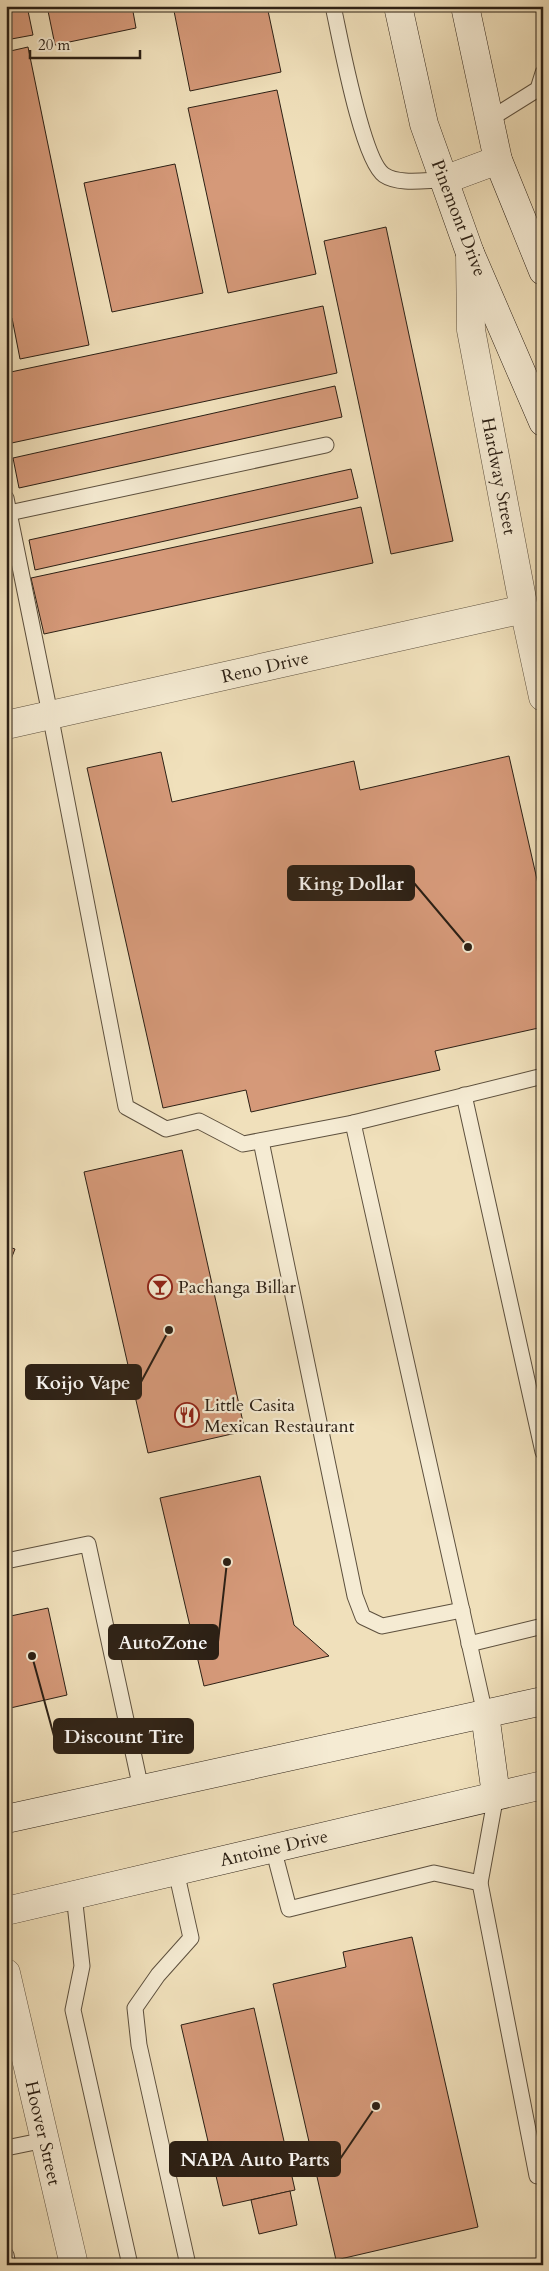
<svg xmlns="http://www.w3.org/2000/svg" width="549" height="2271" viewBox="0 0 549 2271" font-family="Cardo,serif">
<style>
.building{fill:#d59979;stroke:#2c2015}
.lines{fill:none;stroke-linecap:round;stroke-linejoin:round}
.service-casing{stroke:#5d503e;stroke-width:17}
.minor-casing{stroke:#5d503e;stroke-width:29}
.secondary-casing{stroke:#2c2015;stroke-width:29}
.service{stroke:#f5ebd3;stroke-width:15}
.minor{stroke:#f5ebd3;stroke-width:28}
.secondary{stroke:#f5ebd3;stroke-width:28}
.labels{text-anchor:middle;stroke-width:4.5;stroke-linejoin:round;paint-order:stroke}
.street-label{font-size:18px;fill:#2c2015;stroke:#f5ebd3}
.poi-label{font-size:18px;fill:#2c2015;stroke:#f5ebd3;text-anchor:start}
.leader{fill:none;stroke:#2c2015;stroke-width:2}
.callout-dot{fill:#2c2015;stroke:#f5ebd3;stroke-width:2}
.callout{fill:#2c2015;stroke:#2c2015;stroke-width:2}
.callout-label{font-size:19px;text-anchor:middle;font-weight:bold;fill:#fff}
</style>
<rect width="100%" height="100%" fill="#f0e0bb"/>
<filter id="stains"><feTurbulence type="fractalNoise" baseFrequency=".004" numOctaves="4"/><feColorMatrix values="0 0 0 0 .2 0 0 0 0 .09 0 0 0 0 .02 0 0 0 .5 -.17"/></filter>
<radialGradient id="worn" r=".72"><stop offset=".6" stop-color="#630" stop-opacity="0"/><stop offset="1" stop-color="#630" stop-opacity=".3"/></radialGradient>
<g class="building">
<polygon points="6,6 27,6 33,35 6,40"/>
<polygon points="47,6 132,6 136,28 55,45"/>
<polygon points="173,6 267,6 281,72 190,91"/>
<polygon points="28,47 89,345 20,359 12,318 6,320 6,52"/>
<polygon points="277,90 316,274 228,293 188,108"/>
<polygon points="175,164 203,293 112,312 84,183"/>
<polygon points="386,227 453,541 391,554 324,241"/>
<polygon points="323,306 337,373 7,444 6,373"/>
<polygon points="335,386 342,417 19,488 13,458"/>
<polygon points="351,469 358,498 35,570 29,540"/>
<polygon points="361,507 373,563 44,634 31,578"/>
<polygon points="161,752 172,802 354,761 360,790 509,756 543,906 543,1027 435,1051 440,1070 251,1112 246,1090 163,1108 87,768"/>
<polygon points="182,1150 245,1431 148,1453 84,1172"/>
<polygon points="6,1246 15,1249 6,1272"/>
<polygon points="260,1476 294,1625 329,1656 204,1686 160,1498"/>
<polygon points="48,1608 67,1695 6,1709 6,1617"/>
<polygon points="412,1937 478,2227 336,2260 273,1984 346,1967 343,1952"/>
<polygon points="254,2008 295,2190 223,2206 181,2025"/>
<polygon points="290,2191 297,2225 259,2234 251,2200"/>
</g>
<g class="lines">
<defs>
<g id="service">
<path d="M333,6C340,37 362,160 384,175C399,185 426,180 444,180"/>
<polyline points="490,119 538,89 543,73"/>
<polyline points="6,498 50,714 126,1107 166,1129 199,1121 243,1144 353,1123"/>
<polyline points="9,513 326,445"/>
<polyline points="464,1095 543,1452"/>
<polyline points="261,1141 355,1596 363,1617 382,1626 462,1610"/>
<polyline points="6,1561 88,1544 141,1789"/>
<polyline points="469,1644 543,1626"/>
<polyline points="485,1714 353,1123 543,1076"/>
<polyline points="496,1795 480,1883 537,2176"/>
<polyline points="273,1848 289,1909 434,1873 480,1883"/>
<polyline points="176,1871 191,1938 158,1975 135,2008 139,2045 188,2265"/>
<polyline points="74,1895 82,1966 73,2010 130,2265"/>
<polyline points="6,2148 45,2140"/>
<polyline points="6,2255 8,2265"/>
</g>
<g id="minor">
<polyline points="470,253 471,330 524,609 543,697"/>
<polyline points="6,725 524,609"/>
<polyline points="6,1973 74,2265"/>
</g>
<g id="secondary">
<polyline points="398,6 424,124 470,253 543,422"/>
<polyline points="465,6 498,160 543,271"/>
<polyline points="444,180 498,160"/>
<polyline points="485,1714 496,1795"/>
<polyline points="6,1819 543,1701"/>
<polyline points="6,1911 543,1785"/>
</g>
</defs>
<use href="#service" class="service-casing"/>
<use href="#minor" class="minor-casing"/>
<use href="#secondary" class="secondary-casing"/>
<use href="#service" class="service"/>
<use href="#minor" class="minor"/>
<use href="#secondary" class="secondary"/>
</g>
<defs>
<symbol id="bar-ring" viewBox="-11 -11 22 22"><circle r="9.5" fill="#f5ebd3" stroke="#8f2418" stroke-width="1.5"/><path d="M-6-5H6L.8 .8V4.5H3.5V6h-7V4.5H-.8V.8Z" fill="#8f2418"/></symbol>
<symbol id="restaurant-ring" viewBox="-11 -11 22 22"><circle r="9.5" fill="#f5ebd3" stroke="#8f2418" stroke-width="1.5"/><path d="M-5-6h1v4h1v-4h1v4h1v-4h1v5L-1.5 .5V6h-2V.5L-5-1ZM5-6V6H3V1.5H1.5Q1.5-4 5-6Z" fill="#8f2418"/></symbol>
</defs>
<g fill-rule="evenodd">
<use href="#bar-ring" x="146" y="1273" width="28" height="28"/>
<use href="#restaurant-ring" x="173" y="1401" width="28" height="28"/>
</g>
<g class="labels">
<g class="street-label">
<text transform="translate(459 218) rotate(69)" y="6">Pinemont Drive</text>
<text transform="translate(499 476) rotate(79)" y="6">Hardway Street</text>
<text transform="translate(265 667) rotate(-13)" y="6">Reno Drive</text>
<text transform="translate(274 1848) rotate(-13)" y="6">Antoine Drive</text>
<text transform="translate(43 2133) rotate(77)" y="6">Hoover Street</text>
</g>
<g class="poi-label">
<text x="178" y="1293">Pachanga Billar</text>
<text x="204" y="1411">Little Casita<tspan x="204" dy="21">Mexican Restaurant</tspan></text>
</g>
</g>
<path class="leader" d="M468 947L414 883M169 1330L141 1382M227 1562L218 1642M32 1656L54 1736M376 2106L340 2159"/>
<g class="callout-dot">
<circle cx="468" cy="947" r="5"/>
<circle cx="169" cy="1330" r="5"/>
<circle cx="227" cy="1562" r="5"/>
<circle cx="32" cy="1656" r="5"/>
<circle cx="376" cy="2106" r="5"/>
</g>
<g class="callout">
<rect x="288" y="866" width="126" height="34" rx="5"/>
<rect x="26" y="1365" width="115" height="34" rx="5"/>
<rect x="109" y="1625" width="109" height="34" rx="5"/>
<rect x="54" y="1719" width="139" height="34" rx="5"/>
<rect x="170" y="2142" width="170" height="34" rx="5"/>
</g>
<g class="callout-label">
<text x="351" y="890">King Dollar</text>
<text x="83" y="1389">Koijo Vape</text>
<text x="163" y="1649">AutoZone</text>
<text x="124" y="1743">Discount Tire</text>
<text x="255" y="2166">NAPA Auto Parts</text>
</g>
<rect width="549" height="2271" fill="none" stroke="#f0e0bb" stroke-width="25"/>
<rect x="8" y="8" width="534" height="2256" fill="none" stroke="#2c2015" stroke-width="2.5"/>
<rect x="12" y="12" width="524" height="2246" fill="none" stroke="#2c2015"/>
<path d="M30 50v8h110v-8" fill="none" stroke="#2c2015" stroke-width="2.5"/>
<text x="38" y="50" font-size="15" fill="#2c2015" stroke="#f5ebd3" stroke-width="4" paint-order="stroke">20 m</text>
<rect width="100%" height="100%" filter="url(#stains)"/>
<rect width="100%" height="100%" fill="url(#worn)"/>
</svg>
